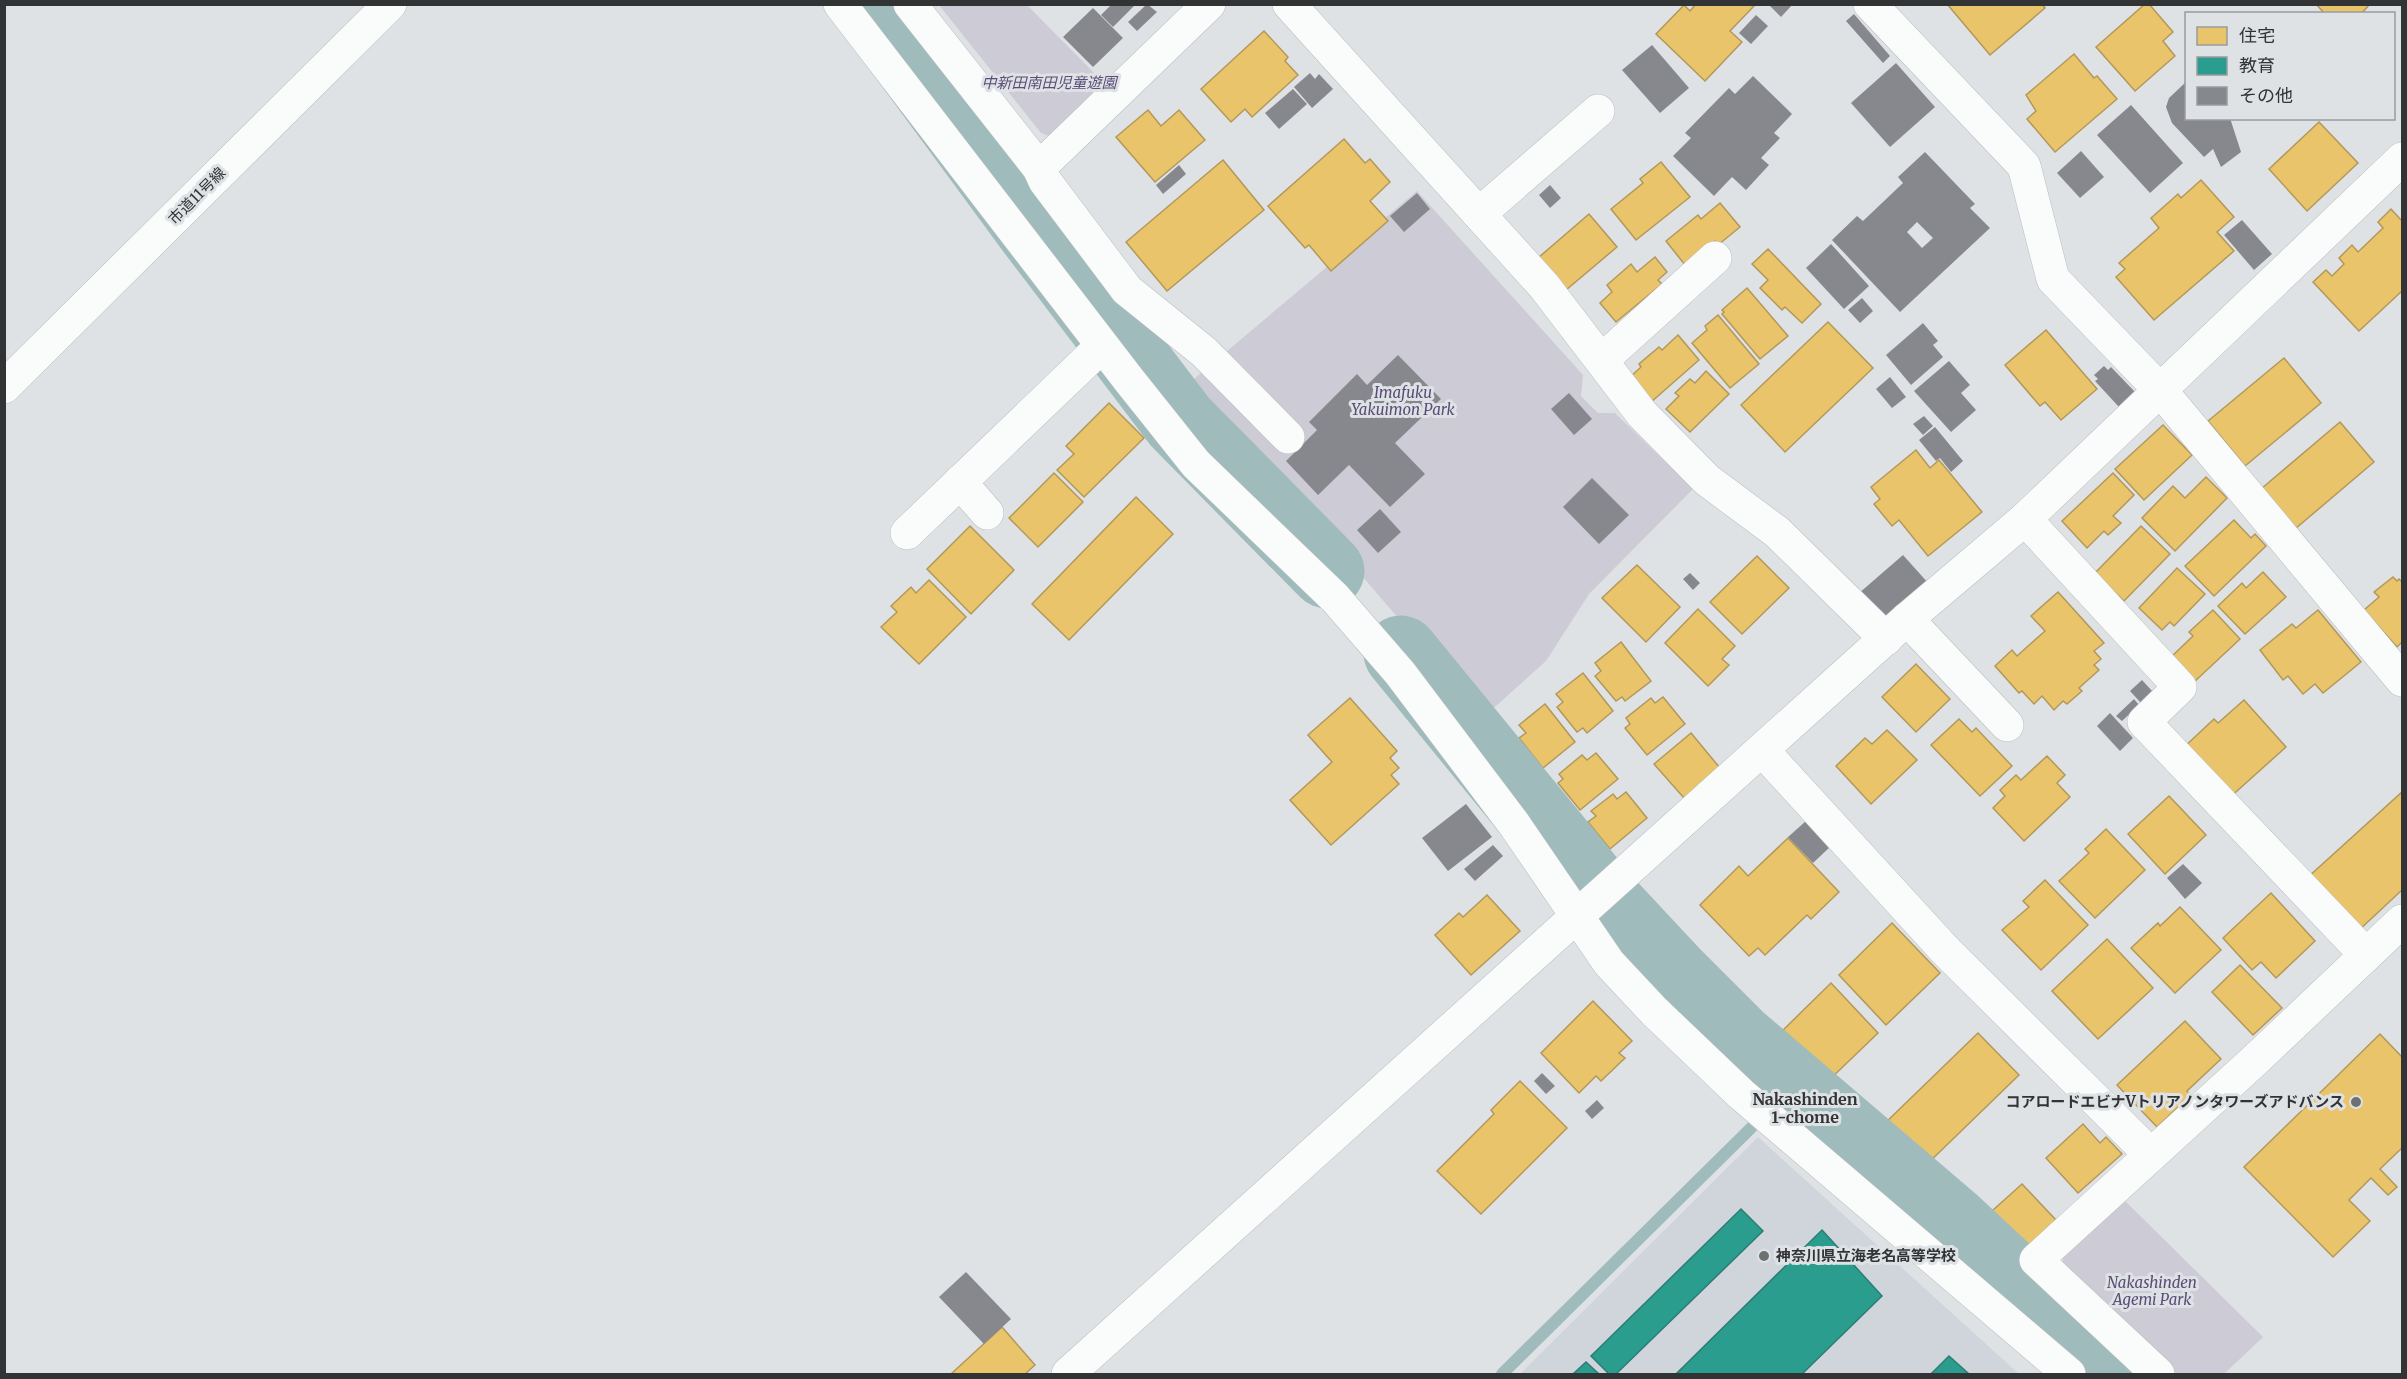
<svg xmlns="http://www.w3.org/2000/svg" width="2407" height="1379" viewBox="0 0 2407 1379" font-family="Merriweather,'Noto Sans JP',serif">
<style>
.built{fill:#cfd5db}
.green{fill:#cdcbd6}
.homes{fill:#e9c46a;stroke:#b2985a;stroke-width:1.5}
.schools{fill:#2a9d8f;stroke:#2c7d74;stroke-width:1.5}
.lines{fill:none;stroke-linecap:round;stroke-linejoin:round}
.stream{stroke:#9fbbbb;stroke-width:12}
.river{stroke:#9fbbbb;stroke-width:75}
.building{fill:#86888e;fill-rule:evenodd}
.minor-casing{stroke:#bcbebf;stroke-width:34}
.minor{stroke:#fafbfb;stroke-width:33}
.poi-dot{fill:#6f7072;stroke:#dee2e5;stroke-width:2}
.labels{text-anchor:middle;stroke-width:6;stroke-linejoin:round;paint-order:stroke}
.park-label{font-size:15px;font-style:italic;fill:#5b4c78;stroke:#dee2e5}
.street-label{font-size:15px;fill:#323334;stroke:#dee2e5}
.poi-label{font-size:15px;font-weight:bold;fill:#323334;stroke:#dee2e5;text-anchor:end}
.neighbourhood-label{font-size:16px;font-weight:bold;fill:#323334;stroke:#dee2e5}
</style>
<rect width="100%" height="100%" fill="#dfe2e4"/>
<polygon class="built" points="1758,1137 2019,1374 1520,1374"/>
<g class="green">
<polygon points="939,5 1027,5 1104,83 1049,136 1041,133"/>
<polygon points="1417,191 1583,375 1581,396 1598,413 1615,413 1693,489 1589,594 1546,661 1487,714 1458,688 1351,563 1242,460 1182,389"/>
<polygon points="2123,1199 2263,1337 2224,1374 2173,1374 2063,1271 2063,1255"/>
</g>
<g class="homes">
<polygon points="1696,4 1752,4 1754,6 1730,31 1742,42 1705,81 1656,34 1684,5 1690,11"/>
<polygon points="1947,4 2042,4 2045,8 1990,55"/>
<polygon points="2145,4 2149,4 2173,32 2163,41 2175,56 2135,91 2096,47"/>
<polygon points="2316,4 2370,4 2361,14 2325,14"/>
<polygon points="1264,31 1288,57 1285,61 1298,75 1252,117 1245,109 1231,122 1201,89"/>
<polygon points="2074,54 2094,78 2097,76 2117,99 2055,152 2027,119 2036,111 2026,95"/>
<polygon points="1148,110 1161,126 1179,110 1205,140 1155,182 1116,137"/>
<polygon points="2319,122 2358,163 2307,211 2269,169"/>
<polygon points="1344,139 1365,163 1370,159 1390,182 1370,201 1388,221 1331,271 1309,245 1305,248 1268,206"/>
<polygon points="1223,160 1264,210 1167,291 1126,242"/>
<polygon points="1661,162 1690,197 1636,240 1611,209 1643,183 1640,179"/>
<polygon points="2201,180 2234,217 2217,232 2234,251 2154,320 2116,277 2125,269 2119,263 2159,228 2151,218 2178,194 2181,198"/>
<polygon points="1720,203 1740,227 1718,245 1715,241 1685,265 1666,241 1698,215 1701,219"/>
<polygon points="2391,209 2402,221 2402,291 2359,331 2313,282 2326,270 2332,276 2344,264 2339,258 2352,245 2358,252 2383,228 2378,222"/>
<polygon points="1589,214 1617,247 1566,290 1538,258"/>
<polygon points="1768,249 1821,304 1802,323 1785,307 1782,310 1760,288 1768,280 1752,264"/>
<polygon points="1655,257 1667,272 1658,280 1662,284 1616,322 1600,303 1612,292 1607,285 1631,264 1637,272"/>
<polygon points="1747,288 1788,336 1760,359 1722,314 1724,312 1722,310"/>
<polygon points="1718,315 1759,364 1730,388 1692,343 1707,330 1705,326"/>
<polygon points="1828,322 1873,368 1785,452 1741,405"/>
<polygon points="2046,330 2097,389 2061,420 2045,402 2040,406 2005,365"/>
<polygon points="1678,335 1699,360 1650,403 1629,378 1641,367 1639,364 1659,347 1662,350"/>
<polygon points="2284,358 2321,403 2245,466 2208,421"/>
<polygon points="1706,371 1729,394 1690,432 1666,409 1679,396 1675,393 1690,379 1695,383"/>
<polygon points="1109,403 1144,438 1084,497 1057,470 1074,454 1066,446"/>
<polygon points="2340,422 2374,462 2295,529 2261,489"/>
<polygon points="2163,425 2192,455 2144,500 2115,469"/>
<polygon points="1916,450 1930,468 1939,460 1982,512 1928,556 1899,520 1892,526 1874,504 1880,499 1871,487"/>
<polygon points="1054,473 1083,502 1038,547 1009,518"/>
<polygon points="2113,473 2134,495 2113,516 2121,523 2108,535 2104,531 2087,548 2062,521"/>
<polygon points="2206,477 2227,498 2175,551 2142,518 2173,486 2185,498"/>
<polygon points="1136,497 1173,534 1069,640 1032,604"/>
<polygon points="2234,520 2251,538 2255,534 2266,546 2214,596 2185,566"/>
<polygon points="970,526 1014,570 971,614 927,569"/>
<polygon points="2141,526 2170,554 2124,601 2095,573"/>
<polygon points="1757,556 1789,588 1742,634 1710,602"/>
<polygon points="1637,565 1680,607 1646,642 1602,598"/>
<polygon points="2177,568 2205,594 2174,626 2170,622 2162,630 2139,608"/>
<polygon points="2263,572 2286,597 2245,634 2218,606 2242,583 2246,588"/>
<polygon points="2393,577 2397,581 2399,579 2402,582 2402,642 2397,647 2364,610 2379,597 2374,592"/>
<polygon points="929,580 966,617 919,664 881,627 897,612 891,606 911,587 916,593"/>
<polygon points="2058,592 2104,643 2094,651 2101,659 2094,665 2099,670 2079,688 2082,691 2067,704 2063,701 2054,710 2042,696 2034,704 2022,691 2019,693 1995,666 2012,650 2017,656 2045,631 2031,616"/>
<polygon points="1698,609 1735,646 1722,659 1729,665 1708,686 1665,643"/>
<polygon points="2213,610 2240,639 2193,683 2170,658 2193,636 2189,632"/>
<polygon points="2318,610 2361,662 2323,693 2315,684 2303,694 2288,676 2283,680 2260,650 2292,624 2296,628"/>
<polygon points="1621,642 1651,681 1625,701 1622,697 1616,701 1595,676 1601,671 1595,663"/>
<polygon points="1916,664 1950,699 1916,732 1882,697"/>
<polygon points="1583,673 1613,711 1587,733 1583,728 1577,732 1557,707 1563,702 1556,694"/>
<polygon points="1663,697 1685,724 1647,755 1625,728 1630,724 1626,718 1651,698 1655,703"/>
<polygon points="1350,698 1397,751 1390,758 1399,768 1391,775 1399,784 1331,845 1290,800 1332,762 1308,735"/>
<polygon points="2244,700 2286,747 2227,800 2181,750 2214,719 2218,723"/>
<polygon points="1545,704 1575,742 1543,768 1519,738 1526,733 1519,725"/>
<polygon points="1959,719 1972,732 1976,728 2012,766 1980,796 1931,745"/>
<polygon points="1887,730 1917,760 1871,804 1836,766 1865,738 1872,744"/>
<polygon points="1691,733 1720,768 1684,798 1654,764"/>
<polygon points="1596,753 1618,779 1580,810 1558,783 1563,779 1559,774 1582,755 1587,760"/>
<polygon points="2047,756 2065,775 2057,783 2070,797 2024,841 1993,808 2005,796 2000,790 2016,775 2021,780"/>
<polygon points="1626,792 1647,818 1610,849 1588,822 1596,816 1591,811 1613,794 1617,799"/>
<polygon points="2402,792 2402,890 2357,932 2307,878"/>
<polygon points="2169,796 2206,835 2165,874 2128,834"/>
<polygon points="2106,829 2145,870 2095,918 2059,881 2089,853 2085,849"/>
<polygon points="1788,838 1839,892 1811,919 1807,915 1765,955 1758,948 1749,956 1700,905 1739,866 1748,876"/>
<polygon points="2045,880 2088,925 2041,970 2002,930 2029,907 2023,901"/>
<polygon points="2271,893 2315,941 2276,978 2261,962 2252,970 2223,938"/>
<polygon points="1487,895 1520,931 1471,975 1435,935 1459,913 1463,917"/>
<polygon points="2180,907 2221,950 2175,993 2131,948 2158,923 2160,926"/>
<polygon points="1892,923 1940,973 1886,1025 1839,975"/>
<polygon points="2107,939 2153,988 2098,1039 2052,991"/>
<polygon points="2240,965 2282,1008 2253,1035 2212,992"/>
<polygon points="1831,983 1878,1033 1824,1085 1777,1036"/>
<polygon points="1593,1001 1632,1041 1619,1053 1625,1058 1601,1081 1596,1076 1579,1093 1541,1053"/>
<polygon points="2185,1021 2221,1059 2187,1091 2190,1096 2157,1127 2117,1085"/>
<polygon points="1978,1033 2019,1075 1921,1170 1880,1128"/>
<polygon points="2380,1034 2402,1057 2402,1148 2380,1169 2397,1187 2388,1195 2371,1178 2349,1200 2370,1221 2333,1257 2244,1167"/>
<polygon points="1520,1081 1567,1128 1481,1214 1437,1171 1494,1114 1491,1110"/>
<polygon points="2083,1124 2100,1143 2106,1137 2122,1154 2078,1193 2046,1158"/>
<polygon points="2022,1184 2056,1220 2017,1256 1983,1219"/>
<polygon points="1002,1327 1035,1365 1025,1374 951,1374"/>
</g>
<g class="schools">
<polygon points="1741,1209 1763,1231 1616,1374 1609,1374 1591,1356"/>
<polygon points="1822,1230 1882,1296 1802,1374 1676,1374"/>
<polygon points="1949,1356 1969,1374 1931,1374"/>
<polygon points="1586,1362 1599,1374 1573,1374"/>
</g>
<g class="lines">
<polyline class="stream" points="1502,1374 1752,1127"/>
<g class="river">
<polyline points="868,4 1034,230 1180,422 1327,571"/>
<polyline points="1401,653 1604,901 1674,976 1738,1040 1951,1222 2114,1374"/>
</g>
</g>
<g class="building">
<polygon points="1112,4 1136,4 1113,27 1101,15"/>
<polygon points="1147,4 1157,12 1137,31 1128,22"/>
<polygon points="1768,4 1793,4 1781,17"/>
<polygon points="1093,8 1123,38 1093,67 1063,37"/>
<polygon points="1854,14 1890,56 1883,63 1846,21"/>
<polygon points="1756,15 1768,26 1751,44 1739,33"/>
<polygon points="1652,45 1689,88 1660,113 1622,70"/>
<polygon points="1896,63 1935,107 1890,147 1851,103"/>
<polygon points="1310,73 1315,79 1319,74 1333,89 1312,108 1294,87"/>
<polygon points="1753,76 1792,114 1774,133 1780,138 1761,158 1769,165 1746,190 1732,177 1714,196 1673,156 1691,138 1685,133 1729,88 1735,94"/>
<polygon points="2186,82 2186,118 2230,118 2241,152 2221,167 2213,149 2204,157 2172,123 2166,107 2169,98"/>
<polygon points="1293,89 1307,104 1279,129 1265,113"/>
<polygon points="2131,105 2183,163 2150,193 2097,135"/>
<polygon points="2081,151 2104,177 2080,198 2057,173"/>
<path d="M1925,152L1975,204L1970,208L1990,228L1900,312L1832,240L1857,216L1863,221L1903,183L1898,177ZM1917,222L1933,238L1922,248L1907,232Z"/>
<polygon points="1179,165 1186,174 1163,194 1156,185"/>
<polygon points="1550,185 1561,198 1550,208 1539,195"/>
<polygon points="1417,193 1430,209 1404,232 1390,216"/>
<polygon points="2242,220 2272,254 2254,270 2224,235"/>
<polygon points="1831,244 1869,286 1844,309 1806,268"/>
<polygon points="1862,298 1873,311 1860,323 1848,310"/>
<polygon points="1923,323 1938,341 1933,345 1943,357 1911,385 1886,355"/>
<polygon points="1398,355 1441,399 1395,443 1425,474 1390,507 1349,465 1318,495 1286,461 1317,430 1309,422 1357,374 1367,385"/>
<polygon points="1949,361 1970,385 1961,393 1976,410 1951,432 1914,391"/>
<polygon points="2104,366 2108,370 2111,367 2135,392 2119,407 2095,381 2098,379 2094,375"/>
<polygon points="1890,377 1906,397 1892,408 1876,389"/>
<polygon points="1569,393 1592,419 1574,435 1551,409"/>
<polygon points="1924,416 1933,426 1923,435 1913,424"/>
<polygon points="1935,427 1963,461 1951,472 1940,458 1936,461 1919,440"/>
<polygon points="1592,478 1629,515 1599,544 1563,507"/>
<polygon points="1380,509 1401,532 1378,553 1357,530"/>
<polygon points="1903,555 1929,584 1882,623 1858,594"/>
<polygon points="1690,573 1700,583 1693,590 1683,579"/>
<polygon points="2142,680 2153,692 2141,703 2130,691"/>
<polygon points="2134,699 2139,705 2122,721 2116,716"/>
<polygon points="2110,713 2133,738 2120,751 2097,726"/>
<polygon points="1466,804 1492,837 1448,871 1422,838"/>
<polygon points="1806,821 1831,846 1813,863 1788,837"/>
<polygon points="1493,845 1503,856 1475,881 1464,869"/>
<polygon points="2183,864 2202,883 2185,899 2167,878"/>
<polygon points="1542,1073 1555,1086 1546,1094 1534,1081"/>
<polygon points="1597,1100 1604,1108 1592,1119 1585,1111"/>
<polygon points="966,1272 1011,1319 984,1344 939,1297"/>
</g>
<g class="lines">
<defs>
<g id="minor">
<polyline points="840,4 1129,380 1196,464 1335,598 1400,673 1514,824 1609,963 1654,1011 1741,1094 2069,1374"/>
<polyline points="910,4 1039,168 1045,181 1127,290 1204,352 1288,437"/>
<polyline points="1289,4 1544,286 1642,414 1707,480 1777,532 1886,639"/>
<polyline points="1870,4 2024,166 2053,279 2161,391 2402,680"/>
<polyline points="1039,168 1209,4"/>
<polyline points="1479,214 1598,111"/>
<polyline points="1602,360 1715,258"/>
<polyline points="4,387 390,4"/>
<polyline points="960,482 987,513"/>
<polyline points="2025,519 2180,687 2144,722 2366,955"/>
<polyline points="907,533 1102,346"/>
<polyline points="1907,619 2007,725"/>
<polyline points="1763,751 1945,950 2151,1155"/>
<polyline points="1068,1374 1907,619 2025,519 2402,159"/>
<polyline points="2158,1374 2036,1260 2254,1061 2402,921"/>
</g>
</defs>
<use href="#minor" class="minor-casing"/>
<use href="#minor" class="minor"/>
</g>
<g class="poi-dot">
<circle cx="2356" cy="1102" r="6"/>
<circle cx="1764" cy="1256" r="6"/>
</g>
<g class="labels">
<g class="park-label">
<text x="1049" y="88">中新田南田児童遊園</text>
<text x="1403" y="398">Imafuku<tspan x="1403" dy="17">Yakuimon Park</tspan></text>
<text x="2152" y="1288">Nakashinden<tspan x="2152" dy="17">Agemi Park</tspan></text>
</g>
<g class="street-label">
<text transform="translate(197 196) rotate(-45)" y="5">市道11号線</text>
</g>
<g class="poi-label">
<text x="2344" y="1107">コアロードエビナVトリアノンタワーズアドバンス</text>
<text x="1776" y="1261" text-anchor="start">神奈川県立海老名高等学校</text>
</g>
<g class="neighbourhood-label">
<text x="1805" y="1105">Nakashinden<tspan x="1805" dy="18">1-chome</tspan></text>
</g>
</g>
<rect width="2407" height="1379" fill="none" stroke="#323334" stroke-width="12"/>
<rect x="2185" y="12" width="210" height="108" fill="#dee2e5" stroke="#999c9e" stroke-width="1.5"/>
<rect x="2197" y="27" width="30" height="18" fill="#e9c46a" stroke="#999c9e" stroke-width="1.5"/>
<text x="2239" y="42" font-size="18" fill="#323334">住宅</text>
<rect x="2197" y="57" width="30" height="18" fill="#2a9d8f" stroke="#999c9e" stroke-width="1.5"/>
<text x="2239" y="72" font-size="18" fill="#323334">教育</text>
<rect x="2197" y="87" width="30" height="18" fill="#86888e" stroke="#999c9e" stroke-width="1.5"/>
<text x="2239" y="102" font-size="18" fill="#323334">その他</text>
</svg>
